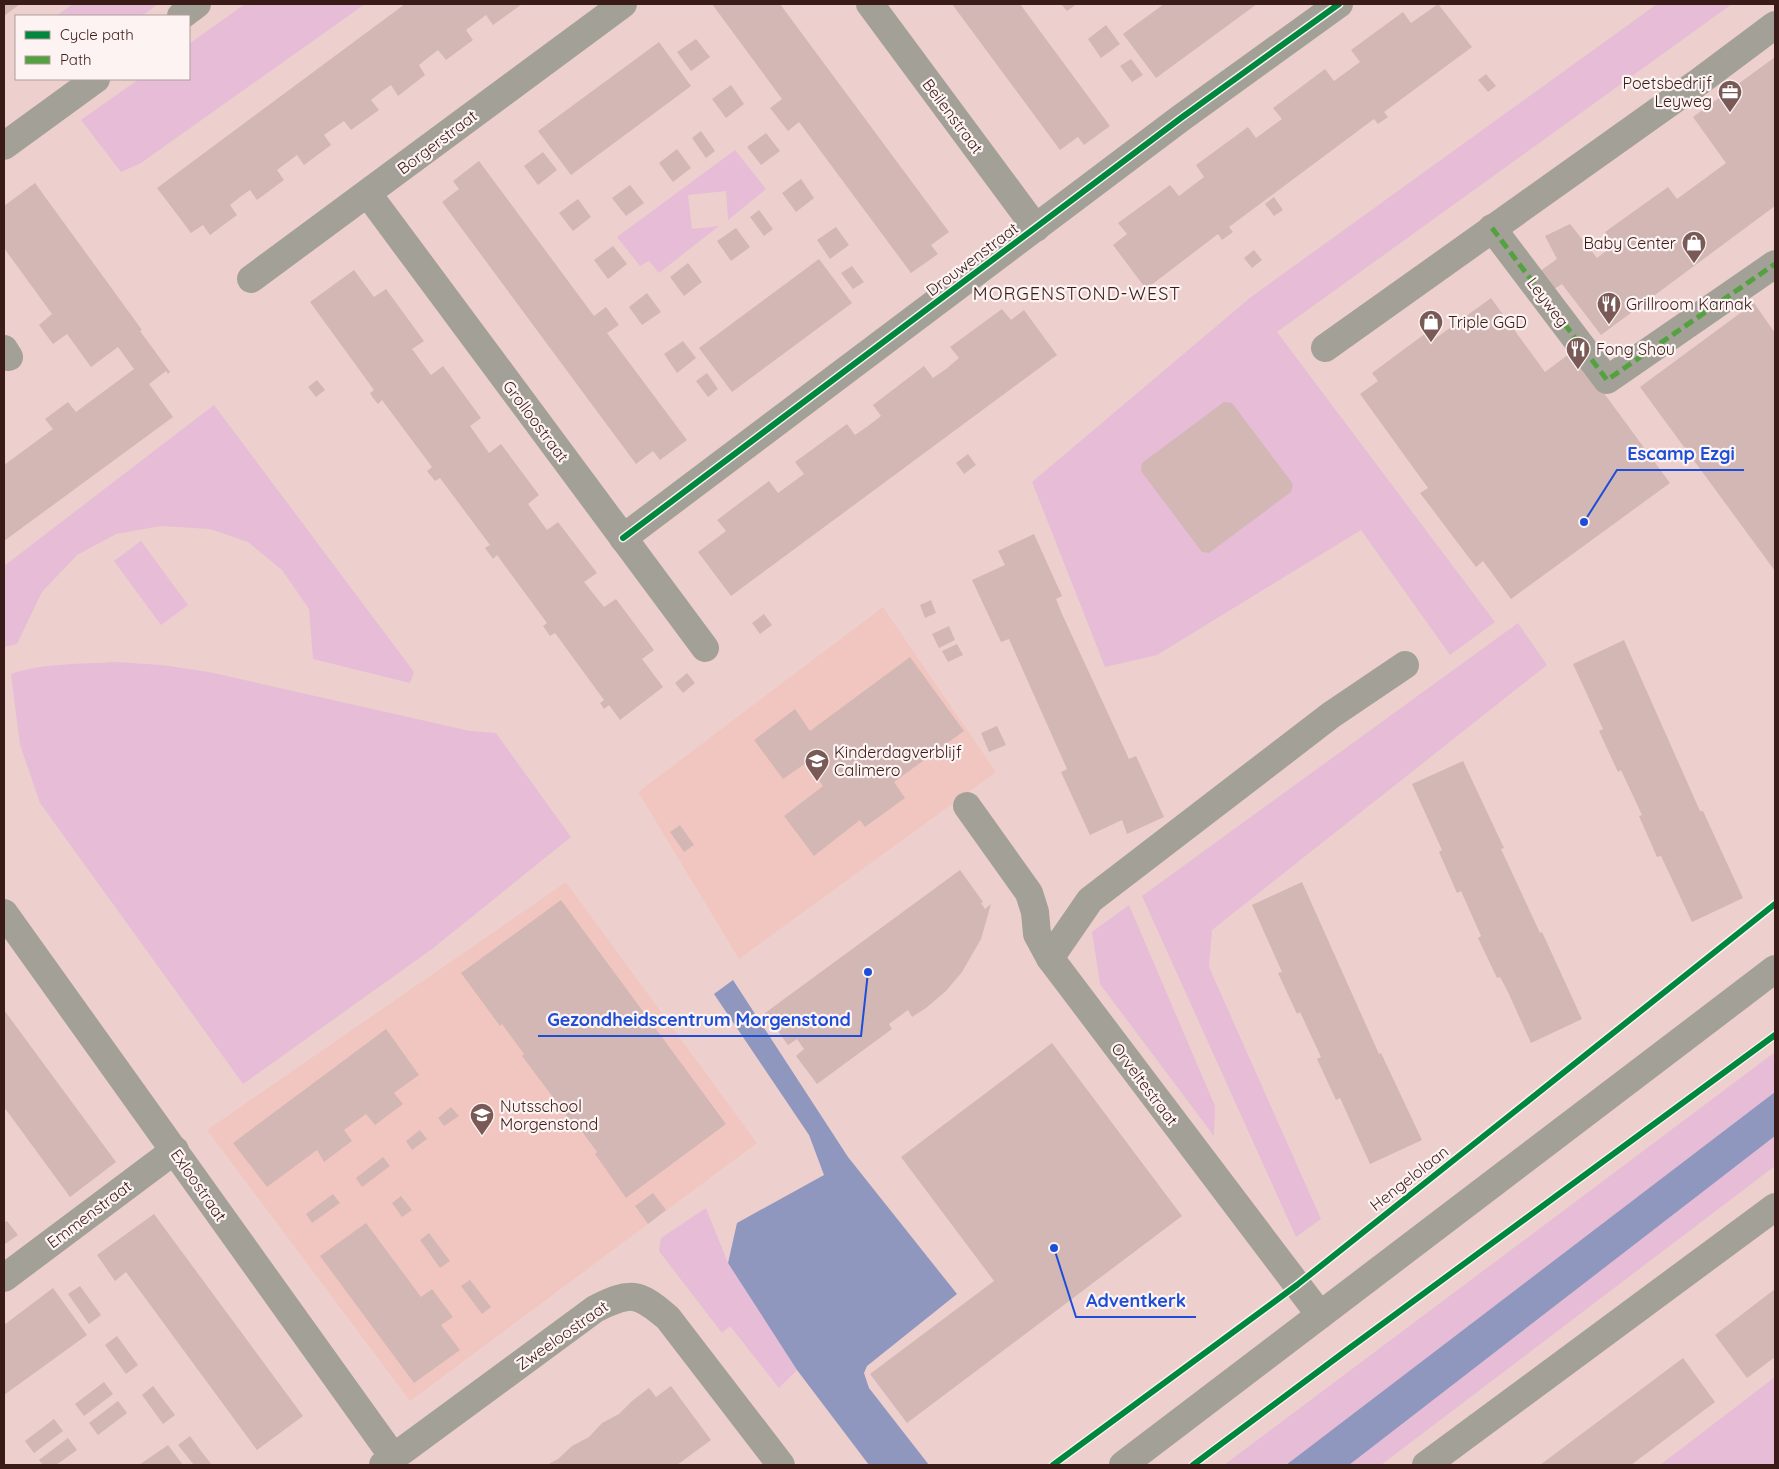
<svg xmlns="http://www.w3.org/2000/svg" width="1779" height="1469" viewBox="0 0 1779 1469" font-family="Quicksand,sans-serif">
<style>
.built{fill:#f1c6c0}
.green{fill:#e6bcd7}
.water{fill:#8f97be}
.building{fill:#d3b7b4}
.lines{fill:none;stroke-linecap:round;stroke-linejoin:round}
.minor{stroke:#a2a097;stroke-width:28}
.quiet{stroke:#54a140;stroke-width:5;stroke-dasharray:10 5;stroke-linecap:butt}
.cycleway-casing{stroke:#fcf3f2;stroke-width:9}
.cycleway{stroke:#00873e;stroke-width:6}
.labels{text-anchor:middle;stroke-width:4.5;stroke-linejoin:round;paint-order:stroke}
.poi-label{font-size:16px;fill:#3a1b18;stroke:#fcf3f2;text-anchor:start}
.street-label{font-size:16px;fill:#3a1b18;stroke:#fcf3f2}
.neighbourhood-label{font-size:18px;letter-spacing:1px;fill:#3a1b18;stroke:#fcf3f2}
.leader{fill:none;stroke:#1d4ed8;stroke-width:2}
.callout-dot{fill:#1d4ed8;stroke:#fcf3f2;stroke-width:2}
.callout-label{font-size:18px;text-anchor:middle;font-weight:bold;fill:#1d4ed8;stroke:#fcf3f2;stroke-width:4.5;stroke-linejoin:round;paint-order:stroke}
</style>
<rect width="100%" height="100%" fill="#edd0cd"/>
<g class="built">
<polygon points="883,607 996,772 739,959 638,792"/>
<polygon points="566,882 757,1143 410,1401 207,1130"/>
</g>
<g class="green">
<polygon points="73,4 158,4 142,16 56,16"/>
<polygon points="245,4 365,4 141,163 121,172 81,120 139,79 189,79 189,44"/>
<polygon points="1657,4 1732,4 1277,332 1495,622 1450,655 1361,530 1157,655 1105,667 1032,482 1251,297"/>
<polygon points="735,150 766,189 728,220 726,191 688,195 692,229 719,226 659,273 649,261 640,266 617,237"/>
<polygon points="214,405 414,672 410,683 313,659 309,609 282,570 248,542 210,529 161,526 116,534 77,555 42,592 17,644 4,647 4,566"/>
<polygon points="141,541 188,605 161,625 114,561"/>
<polygon points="1518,623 1547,665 1212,930 1209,967 1321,1219 1296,1237 1142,896"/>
<path d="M115,662L162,665L209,672L470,731L496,733L571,837L432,949L243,1084L40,803L20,745L11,674C40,663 84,664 115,662Z"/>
<polygon points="1129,905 1215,1106 1214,1136 1100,984 1092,932"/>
<polygon points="1775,1052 1775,1092 1286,1465 1224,1465"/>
<polygon points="1775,1136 1775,1166 1381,1465 1349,1465"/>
<polygon points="706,1208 728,1263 797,1370 779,1388 730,1326 722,1333 659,1251 661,1238"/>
<polygon points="1775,1377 1775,1465 1660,1465"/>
</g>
<g class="water">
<polygon points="733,980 848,1157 957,1294 867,1366 864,1373 869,1388 929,1465 869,1465 797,1370 728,1263 737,1223 824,1175 809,1135 714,994"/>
<polygon points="1775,1092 1775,1136 1349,1465 1286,1465"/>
</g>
<g class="building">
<polygon points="4,4 20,4 4,16"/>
<polygon points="405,4 522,4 493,25 486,15 466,30 473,40 446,60 438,50 429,57 419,65 425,75 398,96 391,85 381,92 371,100 379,110 351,130 344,121 324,135 331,145 304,165 297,155 277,170 284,180 257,200 250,190 240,197 230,205 237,215 210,235 203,225 191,233 157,188"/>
<polygon points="712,4 780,4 949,232 931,245 938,254 911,273 799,122 788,131 770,108 782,99"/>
<polygon points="952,4 1020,4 1110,126 1084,145 1078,137 1060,150"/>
<polygon points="1061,4 1077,4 1067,11"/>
<polygon points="1164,4 1257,4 1156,78 1123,34"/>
<polygon points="1438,4 1472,47 1384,112 1388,117 1378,124 1374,119 1229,227 1233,232 1222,240 1218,234 1146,289 1113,245 1127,234 1118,223 1170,185 1179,196 1192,186 1204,177 1196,165 1248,127 1256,138 1282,119 1273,108 1325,69 1334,81 1360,62 1351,50 1403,12 1411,23"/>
<polygon points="1106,25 1120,44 1101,58 1088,39"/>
<polygon points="696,39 710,57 691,71 677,52"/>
<polygon points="659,42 691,86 571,175 538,131"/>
<polygon points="1775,57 1775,206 1601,335 1562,284 1554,289 1536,274 1557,259 1545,236 1570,224 1597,258 1614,245 1605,232 1668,187 1677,199 1726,163 1693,117"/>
<polygon points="1131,59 1143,75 1132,82 1120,66"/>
<polygon points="1486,74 1496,86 1488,92 1478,80"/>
<polygon points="731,85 744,104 726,118 712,99"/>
<polygon points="701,131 715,151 706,158 692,138"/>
<polygon points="766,133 780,151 761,165 747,147"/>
<polygon points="677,149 691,168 673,182 659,163"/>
<polygon points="543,152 557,170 538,185 524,166"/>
<polygon points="479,161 594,316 606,307 619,325 607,333 687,440 660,460 653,451 636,464 442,202 459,189 453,181"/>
<polygon points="801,179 814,198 796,212 782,193"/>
<polygon points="35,183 142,330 140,331 170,372 168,374 166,371 149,384 173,417 4,541 4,465 53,429 45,419 68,402 76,412 134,369 118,347 91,367 67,334 53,344 39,325 52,314 4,248 4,206"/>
<polygon points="630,185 644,203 626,216 612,198"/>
<polygon points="1274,197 1283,210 1274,216 1265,204"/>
<polygon points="578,199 591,217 573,231 559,213"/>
<polygon points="759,210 773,229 764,236 750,217"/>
<polygon points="836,227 849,245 830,259 817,240"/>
<polygon points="736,228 750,247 731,261 717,241"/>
<polygon points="613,246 627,264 608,279 594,260"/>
<polygon points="1254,250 1262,260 1252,268 1244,258"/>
<polygon points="819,259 852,303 732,392 699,348"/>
<polygon points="688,263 702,282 684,296 670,277"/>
<polygon points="852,266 864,282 853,289 841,273"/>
<polygon points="354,270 374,297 386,289 424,341 412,349 431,375 443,366 481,418 470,426 489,453 501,444 539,495 528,504 547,530 558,522 597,573 584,582 604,607 616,599 654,650 642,659 663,687 620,720 609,705 604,709 600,703 604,700 555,633 550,636 543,626 547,623 497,555 493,559 485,548 490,545 440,478 435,481 427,471 432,467 382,400 378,404 373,398 370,393 374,390 310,302"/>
<polygon points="647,293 661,312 642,325 629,307"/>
<polygon points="1491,298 1545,372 1573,351 1670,483 1511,599 1483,561 1476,567 1420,493 1428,488 1360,394 1378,381 1372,373 1430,330 1436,338"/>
<polygon points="1754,303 1775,333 1775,571 1640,387"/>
<polygon points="1002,309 1011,320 1024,310 1057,355 731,596 698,552 726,531 717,520 769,481 778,493 804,474 795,462 847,424 855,435 868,426 881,416 873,405 924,366 933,378 946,369 959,358 950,347"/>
<polygon points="683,341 696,358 677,373 664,354"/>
<polygon points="707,373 718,389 708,397 696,381"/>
<polygon points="317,380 325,390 316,397 308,387"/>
<polygon points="1224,402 1232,403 1293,484 1291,492 1209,553 1202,552 1141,471 1142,463"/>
<polygon points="968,454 976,465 964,474 956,463"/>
<polygon points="1034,534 1062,596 1056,599 1062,614 1129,759 1136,756 1164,817 1127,834 1122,820 1090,835 1061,772 1067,769 1009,639 1001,642 972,580 1005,565 998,551"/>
<polygon points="931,600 936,613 925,618 920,605"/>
<polygon points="764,614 772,625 760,634 752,623"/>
<polygon points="949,626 955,640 939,648 932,634"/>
<polygon points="1624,640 1700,811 1703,811 1743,898 1692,922 1661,856 1657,857 1639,816 1642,815 1621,770 1618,772 1599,731 1603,729 1573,664"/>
<polygon points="957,644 963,655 948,662 942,651"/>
<polygon points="910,657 964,731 894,782 905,798 865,827 860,820 814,856 784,816 823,786 806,763 783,779 754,740 795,709 810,731"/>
<polygon points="687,673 695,683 683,693 675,683"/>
<polygon points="997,726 1006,745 989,752 981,733"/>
<polygon points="1463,761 1504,848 1501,849 1540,933 1542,932 1582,1019 1531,1043 1508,992 1500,977 1497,978 1478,938 1481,936 1461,891 1457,893 1439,852 1442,850 1412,784"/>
<polygon points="680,825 694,845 684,852 670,832"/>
<polygon points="960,870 983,902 981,903 985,909 991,904 981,939 962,972 946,991 926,1008 912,1017 908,1010 889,1024 892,1029 817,1084 796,1056 804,1049 797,1039 788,1045 765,1013"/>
<polygon points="1302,882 1379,1054 1381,1053 1422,1140 1370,1164 1340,1098 1336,1100 1317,1059 1321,1057 1300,1012 1297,1014 1278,973 1282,972 1252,905"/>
<polygon points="561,900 726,1124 626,1198 595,1154 597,1152 575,1122 573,1124 522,1056 524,1054 502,1024 500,1026 461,973"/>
<polygon points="4,1010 116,1162 70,1197 4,1107"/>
<polygon points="386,1029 419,1075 394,1093 403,1104 375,1125 366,1114 344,1130 352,1141 324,1162 317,1150 267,1187 233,1143"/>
<polygon points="1052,1043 1182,1216 907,1423 870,1374 994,1281 901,1157"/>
<polygon points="451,1107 459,1116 444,1126 438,1118"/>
<polygon points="420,1130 427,1139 412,1150 406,1141"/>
<polygon points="383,1157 390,1166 362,1187 356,1178"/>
<polygon points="653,1193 666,1210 648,1224 635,1206"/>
<polygon points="333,1194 340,1203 312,1223 306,1214"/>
<polygon points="401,1196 412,1210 402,1217 392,1203"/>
<polygon points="154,1214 303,1416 257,1450 126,1272 115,1281 97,1255"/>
<polygon points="7,1221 18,1235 5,1244 4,1242 4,1223"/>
<polygon points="366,1223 421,1297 432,1289 453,1317 441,1325 460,1350 414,1383 320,1256"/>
<polygon points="429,1233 450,1261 440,1268 420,1240"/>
<polygon points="470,1280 491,1307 482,1314 461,1286"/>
<polygon points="80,1286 101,1315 89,1324 68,1294"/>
<polygon points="53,1288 87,1335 4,1395 4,1325"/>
<polygon points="1775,1289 1775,1357 1747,1378 1715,1335"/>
<polygon points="117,1336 138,1365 126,1374 105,1345"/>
<polygon points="1683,1358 1715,1402 1631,1465 1540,1465"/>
<polygon points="104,1382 113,1394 84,1416 75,1404"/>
<polygon points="153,1386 175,1415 163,1424 142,1395"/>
<polygon points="671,1386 711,1440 677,1465 547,1465 558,1459 572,1446 589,1437 602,1423 619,1414 632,1401 649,1388 656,1397"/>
<polygon points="118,1401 127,1413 98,1435 89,1423"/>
<polygon points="54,1419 63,1431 34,1453 25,1441"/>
<polygon points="190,1436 201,1451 212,1465 194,1465 178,1445"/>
<polygon points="68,1438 77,1450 56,1465 43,1465 39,1460"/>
<polygon points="168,1445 183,1465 139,1465 142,1463"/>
</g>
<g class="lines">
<g class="minor">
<polyline points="870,4 1036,228"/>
<polyline points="181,16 197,4"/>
<polyline points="4,146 96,79"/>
<polyline points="368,194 705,648"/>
<polyline points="1492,228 1607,380 1775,264"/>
<path d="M251,279C376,188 499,95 623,4"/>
<polyline points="1325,348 1696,84 1775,25"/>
<polyline points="4,349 9,357"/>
<polyline points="623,538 1181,118 1339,4"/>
<polyline points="967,806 1029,893 1035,912 1037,934 1050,958 1320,1315"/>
<polyline points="4,913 394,1458"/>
<polyline points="1050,958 1090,900 1331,715 1405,665"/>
<polyline points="4,1278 175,1150"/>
<path d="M383,1465L595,1309C631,1291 638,1292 668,1318L781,1465"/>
<polyline points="1123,1465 1775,969"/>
<polyline points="1426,1465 1775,1207"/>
</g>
<polyline class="quiet" points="1492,228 1607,380 1775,264"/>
<defs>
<g id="cycleway">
<polyline points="623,538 1181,118 1339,4"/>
<polyline points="1053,1465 1297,1285 1775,904"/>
<polyline points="1193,1465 1347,1350 1775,1035"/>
</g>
</defs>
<use href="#cycleway" class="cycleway-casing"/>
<use href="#cycleway" class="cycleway"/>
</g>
<defs>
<symbol id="office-pin" viewBox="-11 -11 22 30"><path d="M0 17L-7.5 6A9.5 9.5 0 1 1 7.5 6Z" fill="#795a57" stroke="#fcf3f2"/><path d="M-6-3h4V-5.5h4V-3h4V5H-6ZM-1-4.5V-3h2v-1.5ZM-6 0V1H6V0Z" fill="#fff"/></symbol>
<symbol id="shop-pin" viewBox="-11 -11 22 30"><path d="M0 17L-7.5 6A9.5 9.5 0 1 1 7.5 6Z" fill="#795a57" stroke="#fcf3f2"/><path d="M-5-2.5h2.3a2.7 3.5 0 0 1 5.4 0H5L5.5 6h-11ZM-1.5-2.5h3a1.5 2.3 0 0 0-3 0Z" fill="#fff"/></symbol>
<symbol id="restaurant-pin" viewBox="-11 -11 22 30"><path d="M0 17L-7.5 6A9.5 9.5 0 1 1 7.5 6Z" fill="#795a57" stroke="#fcf3f2"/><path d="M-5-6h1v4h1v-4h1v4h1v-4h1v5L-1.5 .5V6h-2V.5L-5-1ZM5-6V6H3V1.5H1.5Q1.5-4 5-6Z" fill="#fff"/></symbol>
<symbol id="school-pin" viewBox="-11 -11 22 30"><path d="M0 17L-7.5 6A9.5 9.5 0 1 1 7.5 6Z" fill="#795a57" stroke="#fcf3f2"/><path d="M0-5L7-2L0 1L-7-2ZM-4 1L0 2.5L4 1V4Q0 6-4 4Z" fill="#fff"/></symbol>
</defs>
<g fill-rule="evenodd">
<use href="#office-pin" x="1716" y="78" width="28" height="38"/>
<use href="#shop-pin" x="1680" y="229" width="28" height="38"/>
<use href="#restaurant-pin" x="1595" y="290" width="28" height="38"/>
<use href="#shop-pin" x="1417" y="308" width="28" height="38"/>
<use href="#restaurant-pin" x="1564" y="335" width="28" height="38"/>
<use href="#school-pin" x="803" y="747" width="28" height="38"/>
<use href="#school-pin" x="468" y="1101" width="28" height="38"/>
</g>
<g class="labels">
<g class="poi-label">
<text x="1712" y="89" text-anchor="end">Poetsbedrijf<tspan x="1712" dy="18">Leyweg</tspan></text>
<text x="1676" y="249" text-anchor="end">Baby Center</text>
<text x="1626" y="310">Grillroom Karnak</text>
<text x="1448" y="328">Triple GGD</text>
<text x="1596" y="355">Fong Shou</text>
<text x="834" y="758">Kinderdagverblijf<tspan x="834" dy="18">Calimero</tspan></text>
<text x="500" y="1112">Nutsschool<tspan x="500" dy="18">Morgenstond</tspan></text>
</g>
<g class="street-label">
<text transform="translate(953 116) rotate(53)" y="6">Beilenstraat</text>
<text transform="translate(437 142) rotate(-37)" y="6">Borgerstraat</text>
<text transform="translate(972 259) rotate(-37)" y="6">Drouwenstraat</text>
<text transform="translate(1548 302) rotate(53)" y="6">Leyweg</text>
<text transform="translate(536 421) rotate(53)" y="6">Grolloostraat</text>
<text transform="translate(1145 1084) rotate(53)" y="6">Orveltestraat</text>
<text transform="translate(1409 1178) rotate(-38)" y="6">Hengelolaan</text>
<text transform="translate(199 1185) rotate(55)" y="6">Exloostraat</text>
<text transform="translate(89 1214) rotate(-37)" y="6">Emmenstraat</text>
<text transform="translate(562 1335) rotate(-35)" y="6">Zweeloostraat</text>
</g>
<g class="neighbourhood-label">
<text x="1077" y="300">MORGENSTOND-WEST</text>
</g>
</g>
<path class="leader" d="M1584 522L1617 470H1744M868 972L861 1036H538M1054 1248L1076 1317H1196"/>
<g class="callout-dot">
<circle cx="1584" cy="522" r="5"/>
<circle cx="868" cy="972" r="5"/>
<circle cx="1054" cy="1248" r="5"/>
</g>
<g class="callout-label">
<text x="1681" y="460">Escamp Ezgi</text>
<text x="699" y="1026">Gezondheidscentrum Morgenstond</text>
<text x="1136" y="1307">Adventkerk</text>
</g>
<rect width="1779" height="1469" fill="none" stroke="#3a1b18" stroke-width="10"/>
<rect x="15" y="15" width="175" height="65" fill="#fcf3f2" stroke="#ae9d9b"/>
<rect x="25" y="31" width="25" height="8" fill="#00873e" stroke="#ae9d9b"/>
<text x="60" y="40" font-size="15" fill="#3a1b18">Cycle path</text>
<rect x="25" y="56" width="25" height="8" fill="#54a140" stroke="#ae9d9b"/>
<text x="60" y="65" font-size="15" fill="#3a1b18">Path</text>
</svg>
